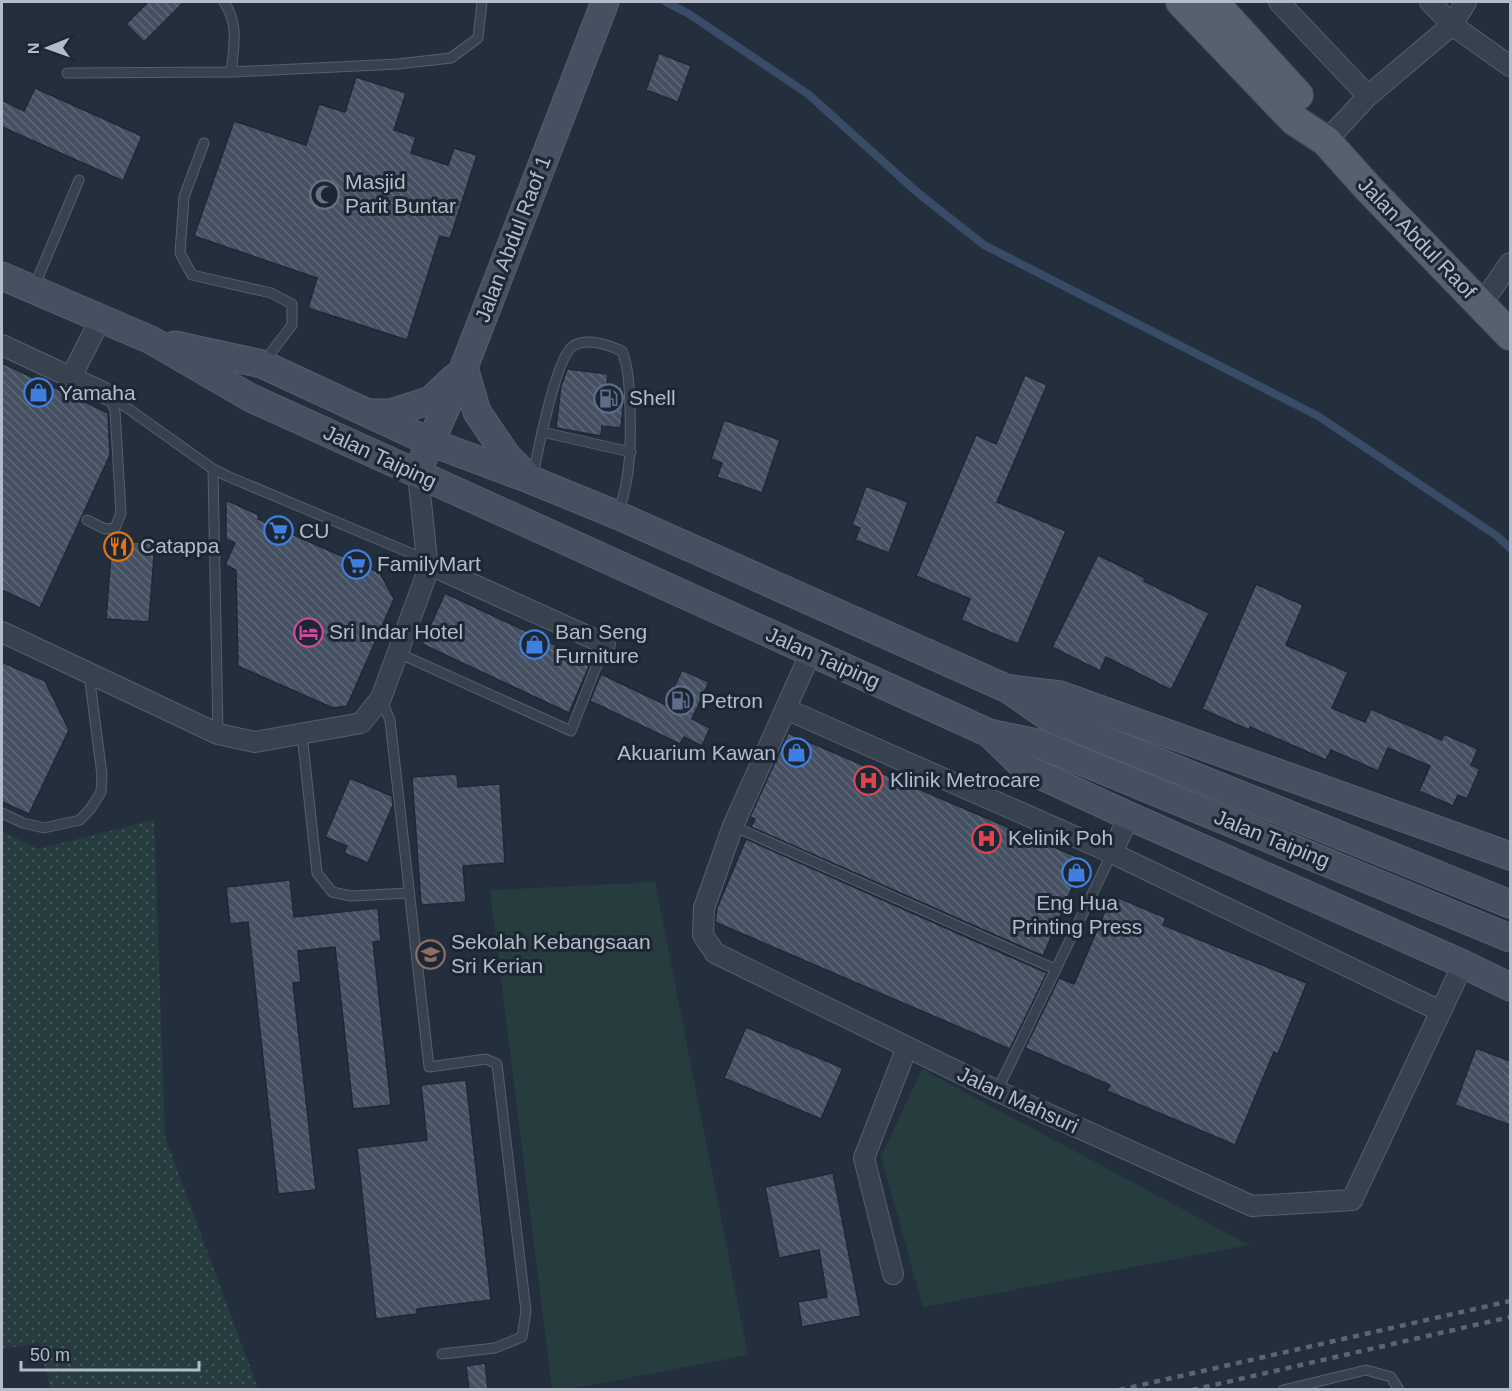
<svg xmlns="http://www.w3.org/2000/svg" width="1512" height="1391" viewBox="0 0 1512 1391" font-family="Helvetica,sans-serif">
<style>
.grass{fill:url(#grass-dots)}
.green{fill:#263c3f}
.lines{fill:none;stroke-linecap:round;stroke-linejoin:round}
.stream{stroke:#394c67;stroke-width:8}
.building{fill:url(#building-back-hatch);stroke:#1f2835;stroke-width:1.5}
.lane-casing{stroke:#565f6c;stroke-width:11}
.street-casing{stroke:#565f6c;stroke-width:22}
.secondary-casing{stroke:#565f6c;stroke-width:29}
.primary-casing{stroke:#414a57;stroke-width:32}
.lane{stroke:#38414e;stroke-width:9}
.street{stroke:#38414e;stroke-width:20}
.secondary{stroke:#465061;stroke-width:27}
.primary{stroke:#56606e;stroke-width:30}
.rail{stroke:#5a6575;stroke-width:4.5;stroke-dasharray:6 6;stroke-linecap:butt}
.labels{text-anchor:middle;stroke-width:6;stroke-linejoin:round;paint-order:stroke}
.poi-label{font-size:21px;fill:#b4bcc9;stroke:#1d2633;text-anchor:start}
.street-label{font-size:21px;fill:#b4bcc9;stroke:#1d2633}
</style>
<defs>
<pattern id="grass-dots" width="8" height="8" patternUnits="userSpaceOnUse" patternTransform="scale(1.5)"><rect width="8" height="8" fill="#263c3f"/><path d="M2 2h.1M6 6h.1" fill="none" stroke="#435659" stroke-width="1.8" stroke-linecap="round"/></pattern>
<pattern id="building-back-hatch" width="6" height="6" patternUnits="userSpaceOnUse" patternTransform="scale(1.5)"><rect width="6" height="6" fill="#455162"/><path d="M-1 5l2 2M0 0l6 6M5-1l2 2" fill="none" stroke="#5d6877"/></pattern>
</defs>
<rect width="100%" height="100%" fill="#242f3e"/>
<polygon class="grass" points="154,820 165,1137 258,1389 50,1389 39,1343 2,1349 2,831 38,849"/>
<g class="green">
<polygon points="655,882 748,1355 571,1389 552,1389 490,890"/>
<polygon points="922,1069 1249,1245 923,1307 881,1157"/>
</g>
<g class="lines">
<polyline class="stream" points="666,2 689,14 808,94 918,193 984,245 1318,416 1497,536 1510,548"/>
</g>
<g class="building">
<polygon points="148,2 184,2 144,42 126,24"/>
<polygon points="659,53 691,66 678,102 646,90"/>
<polygon points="356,77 406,93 394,130 416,137 411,153 448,165 454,148 477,155 450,239 440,236 407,340 308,308 317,278 194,236 234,121 306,145 319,104 345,112"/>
<polygon points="35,88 142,136 123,181 2,127 2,100 24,111"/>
<polygon points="2,363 108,413 110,455 40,608 2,590"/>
<polygon points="567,369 608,374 607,385 622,387 623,407 621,428 602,426 601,436 556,428 561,386"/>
<polygon points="1025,375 1047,385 997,502 1066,531 1018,644 961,620 970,599 916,576 976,435 996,444"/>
<polygon points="724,420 780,440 762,493 717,477 722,463 711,459"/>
<polygon points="866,486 908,502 889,553 855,540 860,528 852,525"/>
<polygon points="226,500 259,515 258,519 380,573 394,599 347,706 333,708 238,666 236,570 225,565 235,543 226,539"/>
<polygon points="112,541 155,543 149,622 106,619"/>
<polygon points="1098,555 1145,578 1144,581 1209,613 1171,690 1106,657 1100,671 1052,647"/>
<polygon points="1256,584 1303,605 1286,645 1348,672 1332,708 1365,722 1371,709 1442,740 1444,734 1478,749 1471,765 1480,769 1467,799 1458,795 1453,806 1419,791 1430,766 1388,748 1378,771 1331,750 1326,760 1250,727 1249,730 1202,709"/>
<polygon points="445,593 591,662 569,713 422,644"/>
<polygon points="2,662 45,681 69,730 29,814 2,802"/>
<polygon points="682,670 709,682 692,719 710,728 702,746 684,737 680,744 590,701 601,674 666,705"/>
<polygon points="788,733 1084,860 1043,956 751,827 755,819 750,817"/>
<polygon points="457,774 458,787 500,784 505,863 463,866 466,902 421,905 412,777"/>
<polygon points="350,778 392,796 393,805 368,863 344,853 347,846 325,837"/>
<polygon points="746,839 1047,973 1010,1049 715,922 717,908"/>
<polygon points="290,880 294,917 378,908 381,941 373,942 391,1105 353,1109 335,947 298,951 301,982 293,983 316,1190 278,1194 248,922 230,924 226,887"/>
<polygon points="1112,895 1166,918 1163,925 1307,983 1278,1054 1274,1052 1235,1145 1107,1091 1110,1085 1025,1048 1059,978 1074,984"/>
<polygon points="746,1027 843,1068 821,1119 724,1078"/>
<polygon points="1476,1048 1510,1061 1510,1125 1455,1105"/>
<polygon points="466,1080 491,1300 417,1309 417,1314 376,1319 357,1148 427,1140 421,1085"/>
<polygon points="833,1173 861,1316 802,1327 798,1302 827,1297 819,1250 779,1258 765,1187"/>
<polygon points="485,1363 488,1389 469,1389 466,1366"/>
</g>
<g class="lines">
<defs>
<g id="lane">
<path d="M224,2C239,24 234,46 231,72"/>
<polyline points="67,73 231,72 398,64 451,58 478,38 482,2"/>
<polyline points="204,143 184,197 180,253 192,275 271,293 292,304 292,325 264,362"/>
<polyline points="34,287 79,180"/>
<polyline points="109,395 213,469 227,476 427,560"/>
<polyline points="542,432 631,452"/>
<polyline points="213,469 218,734"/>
<path d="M533,475C538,451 556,357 573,346C588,337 608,345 622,351C629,369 629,387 630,406C631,444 631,477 618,513"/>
<polyline points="87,520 105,529 115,528 121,513 115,411 109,395"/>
<polyline points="398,653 571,731 605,644"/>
<polyline points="381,699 390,720 429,1067 486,1059 497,1064 526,1311 522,1337 495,1348 442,1354"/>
<polyline points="302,734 317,873 332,892 351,896 409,893"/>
<polyline points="2,813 23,823 44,828 80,820 91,808 101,792 102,775 89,674"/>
<polyline points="733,826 1055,969"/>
<polyline points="997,1091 1112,853"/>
<polyline points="1283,1390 1366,1370 1391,1377 1399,1390"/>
</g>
<g id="street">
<polyline points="1279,2 1368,96"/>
<polyline points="1430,2 1452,25 1510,66"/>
<polyline points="1326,141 1368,96 1452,25 1466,2"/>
<polyline points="1481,305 1510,263"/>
<polyline points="2,345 109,395"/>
<polyline points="71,377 101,318"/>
<polyline points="418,474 427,560 430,565 605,644"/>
<polyline points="2,632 218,734 255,742 361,723 381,698 430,565"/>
<polyline points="811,652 733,826 704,908 703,935 715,953 997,1091 1252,1206 1352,1200 1463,964"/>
<polyline points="786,709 1112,853 1440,1011"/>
<polyline points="1112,853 1129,816"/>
<polyline points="893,1274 864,1158 907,1047"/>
</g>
<g id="secondary">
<polyline points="2,276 151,340 251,398 989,733 1037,743 1510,938"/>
<polyline points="175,345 262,364 430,442 529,479 617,515 1008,689 1050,718 1510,904"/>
<polyline points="464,367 477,412 507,456 527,476"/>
<polyline points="368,413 391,413 431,400 454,378"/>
<polyline points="423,459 464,367 605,2"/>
<polyline points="1012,689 1060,695 1510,856"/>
<polyline points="989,733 1025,768 1129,816 1463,964 1510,987"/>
</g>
<g id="primary">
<polyline points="1181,2 1294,120 1326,141 1369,189 1510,335"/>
<polyline points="1213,2 1298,95"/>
</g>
</defs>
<use href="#lane" class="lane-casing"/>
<use href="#street" class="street-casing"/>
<use href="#secondary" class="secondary-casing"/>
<use href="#primary" class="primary-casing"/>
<use href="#lane" class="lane"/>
<use href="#street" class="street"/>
<use href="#secondary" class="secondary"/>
<use href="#primary" class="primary"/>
<g class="rail">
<polyline points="1119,1390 1510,1301"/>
<polyline points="1192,1390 1510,1317"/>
</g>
</g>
<defs>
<symbol id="mosque-ring" viewBox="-11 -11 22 22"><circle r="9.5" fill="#1d2633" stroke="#6b7280" stroke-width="1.5"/><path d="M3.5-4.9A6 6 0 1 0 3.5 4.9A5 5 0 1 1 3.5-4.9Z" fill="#6b7280"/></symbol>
<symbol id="shop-ring" viewBox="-11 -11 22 22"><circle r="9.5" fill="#1d2633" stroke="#3f7fe0" stroke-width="1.5"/><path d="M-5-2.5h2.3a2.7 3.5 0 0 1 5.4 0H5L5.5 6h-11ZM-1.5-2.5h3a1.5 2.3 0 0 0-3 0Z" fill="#3f7fe0"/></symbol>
<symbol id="fuel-ring" viewBox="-11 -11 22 22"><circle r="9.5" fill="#1d2633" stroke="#5c6f8a" stroke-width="1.5"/><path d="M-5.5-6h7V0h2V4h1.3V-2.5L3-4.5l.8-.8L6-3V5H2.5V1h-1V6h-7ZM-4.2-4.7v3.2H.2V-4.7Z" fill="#5c6f8a"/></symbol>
<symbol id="supermarket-ring" viewBox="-11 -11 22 22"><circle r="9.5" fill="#1d2633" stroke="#3f7fe0" stroke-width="1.5"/><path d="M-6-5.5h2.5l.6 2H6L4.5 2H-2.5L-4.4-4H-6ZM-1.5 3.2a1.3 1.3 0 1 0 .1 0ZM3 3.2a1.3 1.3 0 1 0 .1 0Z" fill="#3f7fe0"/></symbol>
<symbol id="restaurant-ring" viewBox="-11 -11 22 22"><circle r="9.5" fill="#1d2633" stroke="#e8710a" stroke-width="1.5"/><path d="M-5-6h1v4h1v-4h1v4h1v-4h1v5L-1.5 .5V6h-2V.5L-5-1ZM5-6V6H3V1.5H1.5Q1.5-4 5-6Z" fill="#e8710a"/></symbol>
<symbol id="hotel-ring" viewBox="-11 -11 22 22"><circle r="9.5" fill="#1d2633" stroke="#d1479c" stroke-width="1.5"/><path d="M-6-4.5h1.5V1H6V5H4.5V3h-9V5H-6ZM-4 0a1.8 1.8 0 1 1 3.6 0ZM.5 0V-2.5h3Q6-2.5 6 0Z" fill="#d1479c"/></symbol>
<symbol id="hospital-ring" viewBox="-11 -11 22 22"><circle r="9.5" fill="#1d2633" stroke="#e0444e" stroke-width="1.5"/><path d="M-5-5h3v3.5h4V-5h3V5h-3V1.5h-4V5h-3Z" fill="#e0444e"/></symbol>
<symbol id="school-ring" viewBox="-11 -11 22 22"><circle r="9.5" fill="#1d2633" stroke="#8d6e63" stroke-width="1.5"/><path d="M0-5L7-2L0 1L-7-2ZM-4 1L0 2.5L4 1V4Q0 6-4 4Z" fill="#8d6e63"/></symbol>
</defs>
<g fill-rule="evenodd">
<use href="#mosque-ring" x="308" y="178" width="33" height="33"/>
<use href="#shop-ring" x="22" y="376" width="33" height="33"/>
<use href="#fuel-ring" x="592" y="382" width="33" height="33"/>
<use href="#supermarket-ring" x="262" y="514" width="33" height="33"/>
<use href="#restaurant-ring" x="102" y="530" width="33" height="33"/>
<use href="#supermarket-ring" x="340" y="548" width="33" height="33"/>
<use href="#hotel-ring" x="292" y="616" width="33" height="33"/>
<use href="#shop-ring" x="518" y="628" width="33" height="33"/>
<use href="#fuel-ring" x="664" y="684" width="33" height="33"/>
<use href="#shop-ring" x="780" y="736" width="33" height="33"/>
<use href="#hospital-ring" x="852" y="764" width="33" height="33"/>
<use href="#hospital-ring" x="970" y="822" width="33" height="33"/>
<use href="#shop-ring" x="1060" y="856" width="33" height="33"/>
<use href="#school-ring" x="414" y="938" width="33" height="33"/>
</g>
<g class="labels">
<g class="poi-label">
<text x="345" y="189">Masjid<tspan x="345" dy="24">Parit Buntar</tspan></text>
<text x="59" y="400">Yamaha</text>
<text x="629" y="405">Shell</text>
<text x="299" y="538">CU</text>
<text x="140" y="553">Catappa</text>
<text x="377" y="571">FamilyMart</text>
<text x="329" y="639">Sri Indar Hotel</text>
<text x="555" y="639">Ban Seng<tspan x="555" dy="24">Furniture</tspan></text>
<text x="701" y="708">Petron</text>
<text x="776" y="760" text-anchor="end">Akuarium Kawan</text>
<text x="890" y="787">Klinik Metrocare</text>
<text x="1008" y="845">Kelinik Poh</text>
<text x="1077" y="910" text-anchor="middle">Eng Hua<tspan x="1077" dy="24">Printing Press</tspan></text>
<text x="451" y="949">Sekolah Kebangsaan<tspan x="451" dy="24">Sri Kerian</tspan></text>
</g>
<g class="street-label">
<text transform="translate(1417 238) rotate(46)" y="7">Jalan Abdul Raof</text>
<text transform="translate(513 239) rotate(-69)" y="7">Jalan Abdul Raof 1</text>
<text transform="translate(380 457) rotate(25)" y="7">Jalan Taiping</text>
<text transform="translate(823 658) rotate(24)" y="7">Jalan Taiping</text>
<text transform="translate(1272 839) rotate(22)" y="7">Jalan Taiping</text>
<text transform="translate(1018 1100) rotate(25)" y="7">Jalan Mahsuri</text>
</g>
</g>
<rect width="1512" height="1391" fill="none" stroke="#b4bcc9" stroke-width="6"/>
<g transform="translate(48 48) rotate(269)" stroke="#1d2633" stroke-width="4.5" paint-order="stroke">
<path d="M0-4.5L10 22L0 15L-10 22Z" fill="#b4bcc9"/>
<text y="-9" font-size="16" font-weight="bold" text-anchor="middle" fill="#b4bcc9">N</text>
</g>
<path d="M21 1361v9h178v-9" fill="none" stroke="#b4bcc9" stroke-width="3"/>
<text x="30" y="1361" font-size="18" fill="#b4bcc9" stroke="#1d2633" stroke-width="4.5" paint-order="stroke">50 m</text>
</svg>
